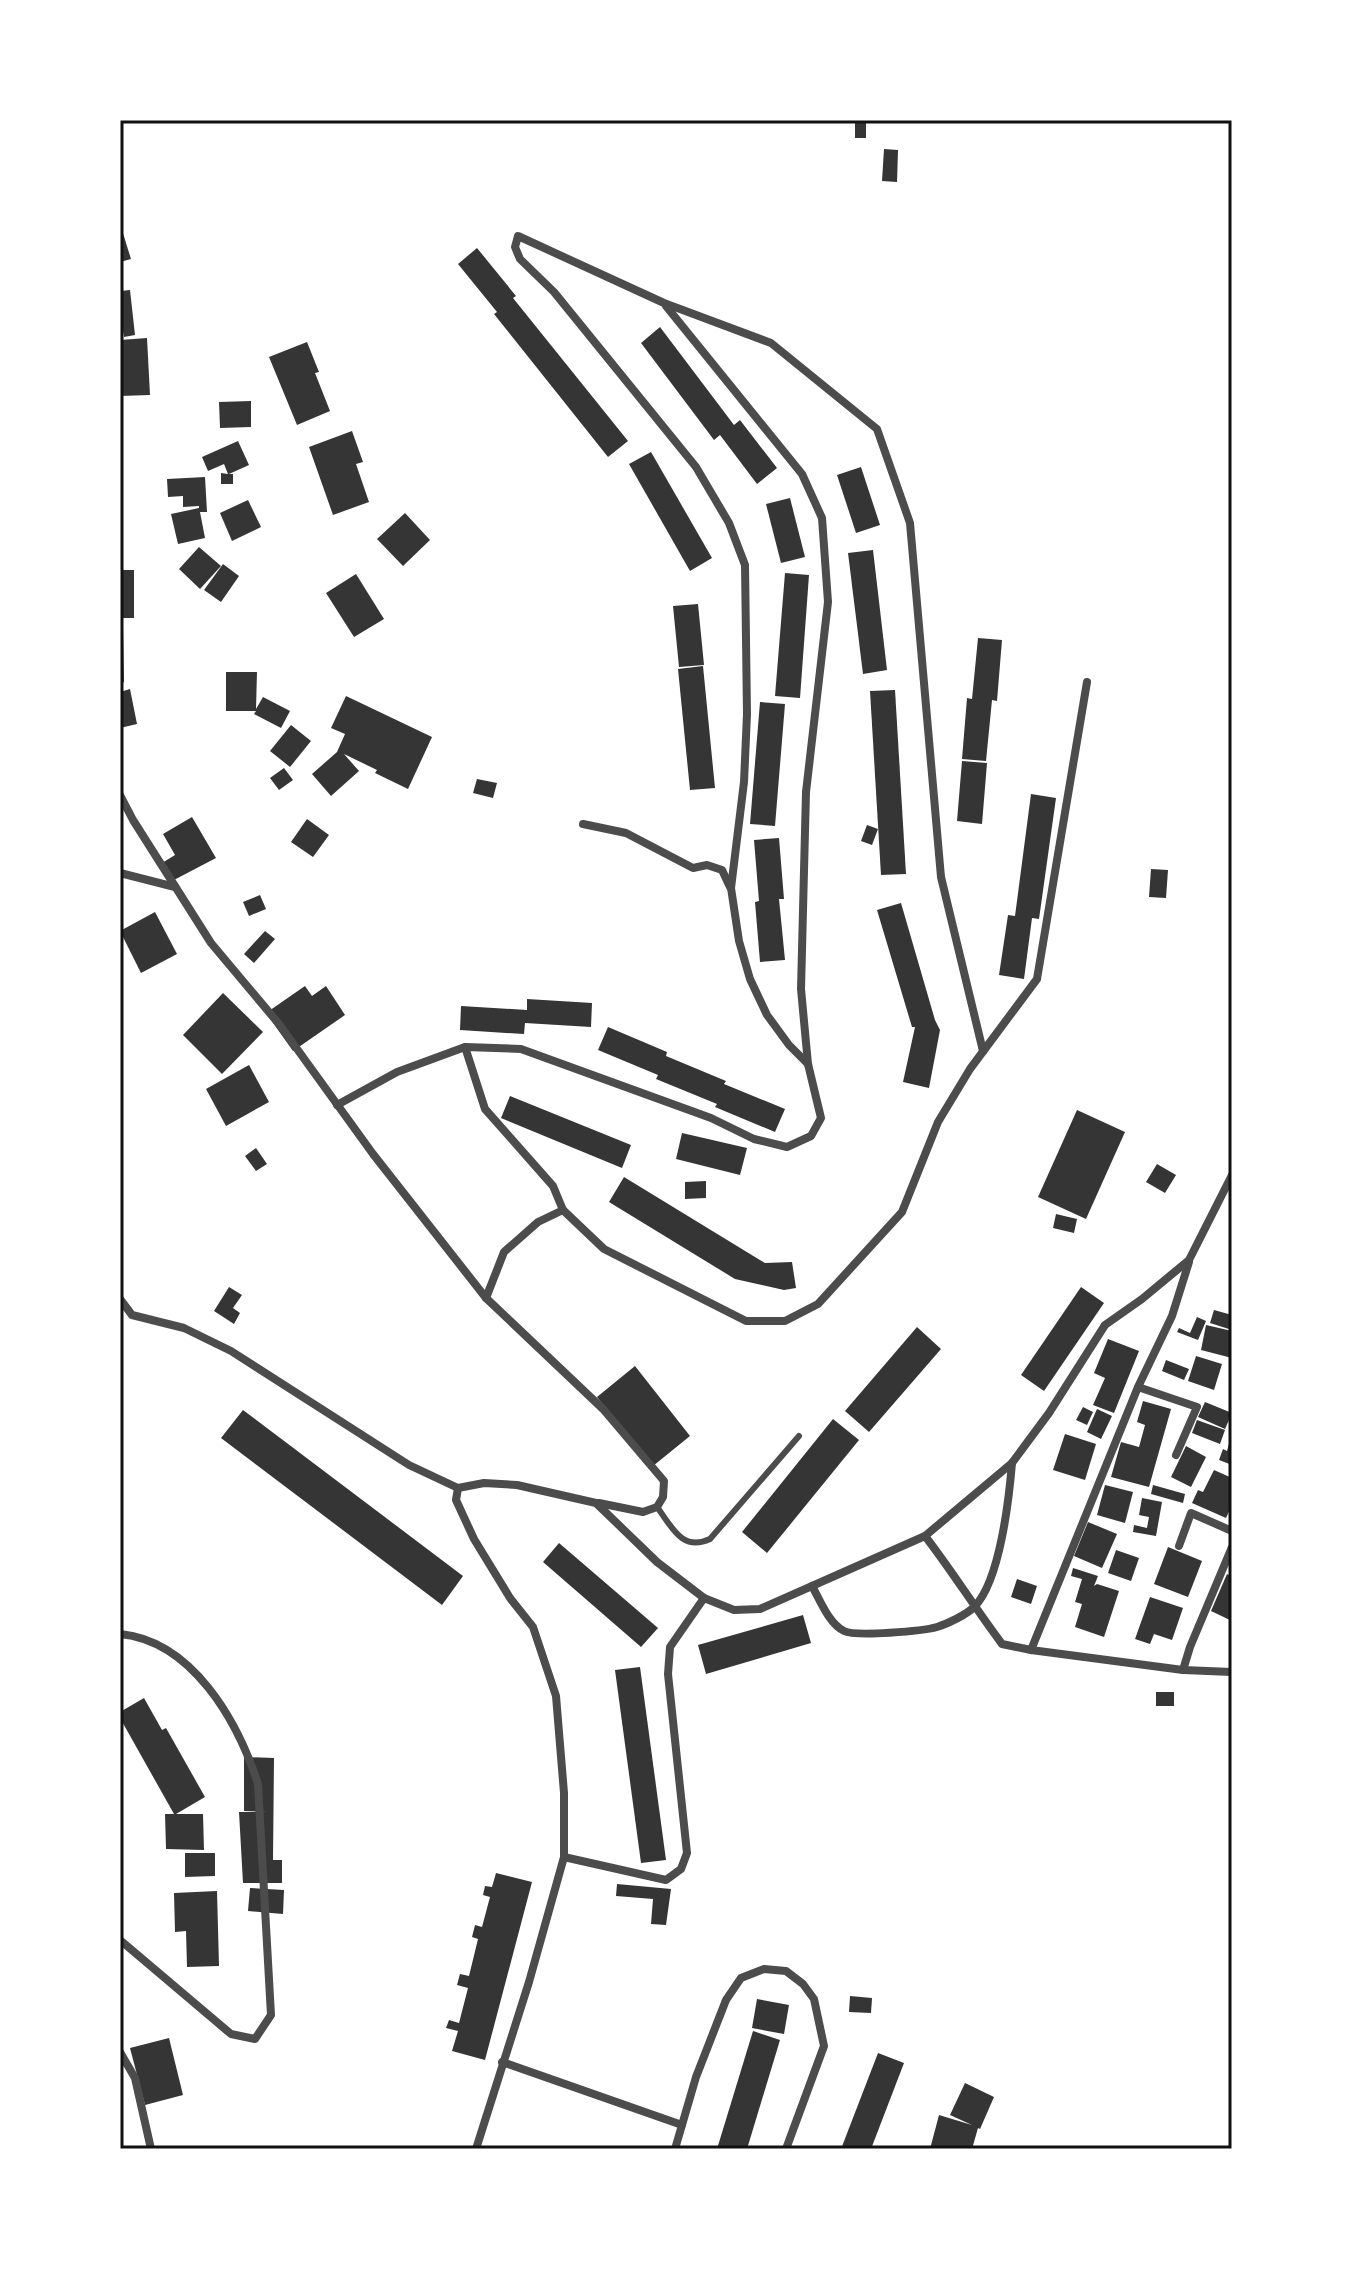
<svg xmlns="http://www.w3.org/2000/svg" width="1352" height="2269" viewBox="0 0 1352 2269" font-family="'Open Sans',sans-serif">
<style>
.building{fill:#353535}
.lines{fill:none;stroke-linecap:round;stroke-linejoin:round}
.service{stroke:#4c4c4c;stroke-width:6}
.minor{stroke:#4c4c4c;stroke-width:8}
.neatline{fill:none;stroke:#111;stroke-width:3}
</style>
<rect width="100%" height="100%" fill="#fff"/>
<g class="building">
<rect x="855" y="120" width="11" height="18"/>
<polygon points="884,149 898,150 897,182 882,181"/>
<polygon points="122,230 131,259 120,262 120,231"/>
<polygon points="477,248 516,296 513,298 628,441 608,457 494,314 497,312 458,264"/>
<polygon points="130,290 135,335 124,337 122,325 120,325 120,291"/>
<polygon points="660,327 734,425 740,420 777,468 757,484 720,435 714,440 641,343"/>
<polygon points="147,338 150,395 120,396 120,340"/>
<polygon points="307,342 319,372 315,373 330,411 297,425 269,357"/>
<polygon points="251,401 251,427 220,428 219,402"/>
<polygon points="352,431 363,462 356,464 369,502 333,515 309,447"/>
<polygon points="238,441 249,465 229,474 233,474 233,484 221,484 221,473 228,474 224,464 208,471 202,457"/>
<polygon points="651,452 712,558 690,571 629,464"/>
<polygon points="861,467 880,525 856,533 837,475"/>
<polygon points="205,477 207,512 200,512 205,538 178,544 171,514 199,508 199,506 183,507 183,496 168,497 167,479"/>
<polygon points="790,498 805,557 781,563 766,504"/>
<polygon points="248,500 261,527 232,541 220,513"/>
<polygon points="405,513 430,540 403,566 377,539"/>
<polygon points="199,547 221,566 200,589 179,569"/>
<polygon points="873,550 887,670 863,674 848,553"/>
<polygon points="223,564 239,576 221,602 204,590"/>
<rect x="120" y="570" width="14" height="48"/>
<polygon points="785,573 809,575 800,698 775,696"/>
<polygon points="356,574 384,619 354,637 326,593"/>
<polygon points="698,604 704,665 679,667 673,606"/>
<polygon points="120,628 123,628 124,682 120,683"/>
<polygon points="978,638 1002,640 997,701 992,700 986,761 962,759 967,698 972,699"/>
<polygon points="703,666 715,788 690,790 678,669"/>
<polygon points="226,672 257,672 256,709 263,697 290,711 281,728 254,714 256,711 226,711"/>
<polygon points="130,689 137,724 120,728 120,692"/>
<polygon points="895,690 906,874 881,875 870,691"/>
<polygon points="346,696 432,737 408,789 375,773 377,770 344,754 359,771 331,796 312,774 337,752 345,734 331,728"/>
<polygon points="760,702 785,704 775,826 750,824"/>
<polygon points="291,725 311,741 290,767 270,751"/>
<polygon points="962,761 987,763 982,824 957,821"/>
<polygon points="284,768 293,780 279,790 270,778"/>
<polygon points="477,779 497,783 493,798 473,793"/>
<polygon points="1031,794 1056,798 1039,919 1032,918 1024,979 999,975 1008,915 1015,916"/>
<polygon points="192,817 216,858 172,881 162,863 175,855 163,834"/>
<polygon points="307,819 329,835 313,857 291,842"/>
<polygon points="867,825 878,829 872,845 861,841"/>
<polygon points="779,838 784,899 779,899 785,960 760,962 755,902 759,901 754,840"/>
<polygon points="1151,869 1168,870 1166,898 1149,897"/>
<polygon points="260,895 266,909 249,916 243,902"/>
<polygon points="901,903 935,1020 940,1030 929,1088 903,1082 915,1027 912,1027 877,910"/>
<polygon points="155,912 177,954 141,973 120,931"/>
<polygon points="265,931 275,939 254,963 244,954"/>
<polygon points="305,986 312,996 326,986 345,1015 293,1051 266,1013"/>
<polygon points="223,993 263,1032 222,1074 183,1035"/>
<polygon points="527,999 592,1003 591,1027 525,1023 524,1034 460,1030 461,1006 527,1010"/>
<polygon points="608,1027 667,1052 666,1056 726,1081 724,1084 785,1109 775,1132 715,1107 717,1104 656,1079 658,1075 598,1050"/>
<polygon points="249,1065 269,1102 226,1126 206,1089"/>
<polygon points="510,1096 631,1145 622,1168 501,1118"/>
<polygon points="1077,1110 1125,1132 1086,1219 1038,1197"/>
<polygon points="682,1133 747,1148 740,1175 676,1159"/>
<polygon points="256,1148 267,1164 256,1171 245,1156"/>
<polygon points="1157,1164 1176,1175 1165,1193 1146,1182"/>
<polygon points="624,1177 765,1263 792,1262 796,1288 784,1290 735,1279 609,1202"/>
<polygon points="706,1181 706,1198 685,1199 685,1182"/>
<polygon points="1056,1214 1077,1219 1074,1233 1053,1228"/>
<polygon points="229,1287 242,1295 233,1308 240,1313 234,1324 214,1311"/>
<polygon points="1081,1287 1104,1303 1044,1391 1021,1375"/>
<polygon points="1214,1310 1232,1315 1232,1330 1210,1323"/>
<polygon points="1197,1317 1206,1321 1198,1340 1177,1332 1179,1328 1190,1333"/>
<polygon points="1206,1325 1232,1331 1232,1358 1201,1350"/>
<polygon points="917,1327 941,1349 869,1432 845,1411"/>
<polygon points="1108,1339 1139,1351 1114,1413 1093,1405 1105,1378 1094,1373"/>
<polygon points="1196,1356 1222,1364 1214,1390 1188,1381"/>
<polygon points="1166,1360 1189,1369 1184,1380 1162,1371"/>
<polygon points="635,1366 690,1436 653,1466 597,1397"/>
<polygon points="1143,1401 1171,1409 1149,1487 1111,1477 1121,1442 1139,1447 1145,1425 1137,1422"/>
<polygon points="1205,1402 1232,1413 1225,1429 1198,1417"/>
<polygon points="1083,1407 1093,1412 1087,1425 1076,1420"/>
<polygon points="1097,1409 1112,1416 1101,1439 1087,1432"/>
<polygon points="243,1410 463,1576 442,1605 221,1438"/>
<polygon points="833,1419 859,1440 767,1553 742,1532"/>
<polygon points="1197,1420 1225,1430 1220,1444 1192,1433"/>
<polygon points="1065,1434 1096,1444 1085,1480 1053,1470"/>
<polygon points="1231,1436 1232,1436 1232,1465 1219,1460 1223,1449 1227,1451"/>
<polygon points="1186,1446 1206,1457 1191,1487 1171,1477"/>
<polygon points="1214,1470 1232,1478 1232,1505 1226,1518 1192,1503 1198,1490 1203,1492"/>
<polygon points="1105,1485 1133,1492 1125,1523 1097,1515"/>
<polygon points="1153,1485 1185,1494 1183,1503 1151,1494"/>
<polygon points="1142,1498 1162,1502 1156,1536 1133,1532 1134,1525 1147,1528 1149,1517 1139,1515"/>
<polygon points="1088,1522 1117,1534 1102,1568 1074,1556"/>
<polygon points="559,1543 658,1628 641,1647 543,1562"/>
<polygon points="1168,1547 1202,1561 1188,1597 1154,1584"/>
<polygon points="1116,1550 1139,1558 1131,1581 1108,1573"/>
<polygon points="1073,1568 1098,1576 1094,1586 1097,1584 1119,1591 1104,1637 1075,1627 1082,1604 1075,1602 1082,1579 1071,1576"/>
<polygon points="1227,1574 1232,1577 1232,1621 1211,1611"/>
<polygon points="1017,1579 1037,1586 1031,1604 1011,1597"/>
<polygon points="1150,1597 1183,1608 1172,1640 1154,1634 1150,1644 1135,1639"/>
<polygon points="803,1615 811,1643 706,1674 698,1645"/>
<polygon points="640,1667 666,1860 641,1863 615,1670"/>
<rect x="1156" y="1692" width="18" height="14"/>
<polygon points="144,1698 162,1730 166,1728 205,1797 176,1814 203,1814 204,1850 166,1849 165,1814 174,1814 120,1718 120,1712"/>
<polygon points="244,1757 274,1758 273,1860 282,1860 282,1883 243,1883 239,1812 267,1812 244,1811"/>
<polygon points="185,1853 215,1853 215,1876 185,1877"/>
<polygon points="496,1873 532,1882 485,2060 452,2051 458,2031 446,2028 449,2020 459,2023 468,1988 457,1985 460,1974 469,1976 478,1939 472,1937 475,1925 482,1927 490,1897 483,1895 485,1886 492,1887"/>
<polygon points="617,1884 671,1889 666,1925 651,1924 653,1899 616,1896"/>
<polygon points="250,1888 284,1890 283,1914 248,1911"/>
<polygon points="217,1891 219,1966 187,1967 186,1931 175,1932 174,1893"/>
<polygon points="850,1996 872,1998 871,2013 849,2012"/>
<polygon points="757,1999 789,2005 784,2034 752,2028"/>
<polygon points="753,2031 780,2040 747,2149 717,2149"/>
<polygon points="169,2038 183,2095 145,2105 130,2048"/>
<polygon points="878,2053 904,2063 871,2149 841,2149"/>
<polygon points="965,2083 994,2097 980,2129 978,2128 972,2149 930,2149 939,2115 972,2125 950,2115"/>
</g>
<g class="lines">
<path class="service" d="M657,1507C672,1527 682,1552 710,1539L799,1436"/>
<g class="minor">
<polyline points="120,795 133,820 211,943 279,1024 373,1154 486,1298 603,1409 664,1481 663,1497 657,1507 643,1512 599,1503"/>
<polyline points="583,824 626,833 693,868 707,865 722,870 730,887"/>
<polyline points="120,873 175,887"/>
<polyline points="465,1047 485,1109 553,1186 563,1210"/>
<polyline points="808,1064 789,1045 767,1015 750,979 739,941 731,888 744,782 747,714 745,565 729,523 696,467 554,292 520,259 515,247 518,236 664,303 771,343 877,429 910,523 941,877 983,1051"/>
<polyline points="337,1105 397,1072 465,1047 521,1049 711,1118 754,1139 787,1147 811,1136 821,1118 808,1064 801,989 806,792 828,602 822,518 802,474 666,306"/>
<polyline points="486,1298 504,1252 538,1222 563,1210 604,1249 746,1321 785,1321 818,1304 902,1212 938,1122 970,1069 1037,979 1087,682"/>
<polyline points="120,1299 132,1315 184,1328 231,1351 409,1465 458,1488"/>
<polyline points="1138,1387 1197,1407 1176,1455"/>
<path d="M925,1536C952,1571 975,1608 1002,1644L1031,1650L1183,1670L1232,1672"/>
<polyline points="1179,1546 1191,1513 1232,1531"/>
<path d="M812,1586C820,1600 829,1624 844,1631C856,1637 923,1631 937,1627C947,1624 968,1614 975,1606C1000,1580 1009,1499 1012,1463"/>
<path d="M120,1634C193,1641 238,1722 258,1784L271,2015L255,2039L231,2034L120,1940"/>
<polyline points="1031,1650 1138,1387 1172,1316 1189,1262"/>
<polyline points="1183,1670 1190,1647 1232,1547"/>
<polyline points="564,1857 666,1880 681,1869 687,1853 668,1674 670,1647 704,1598"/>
<polyline points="120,2052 135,2078 151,2149"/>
<polyline points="502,2062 682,2125"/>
<polyline points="476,2149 529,1982 564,1857 564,1793 556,1696 533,1627 510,1598 474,1539 456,1500 458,1488 484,1483 517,1485 596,1503 657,1562 704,1598 734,1610 760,1609 925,1536 1012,1463 1049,1413 1105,1325 1142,1299 1189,1260 1232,1175"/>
<polyline points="675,2149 696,2077 726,2000 741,1978 764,1969 786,1971 803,1984 814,1999 824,2046 786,2149"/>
</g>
</g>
<rect width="1352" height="2269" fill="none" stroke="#ffffff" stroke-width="244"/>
<rect x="122" y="122" width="1108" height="2025" class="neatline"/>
</svg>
